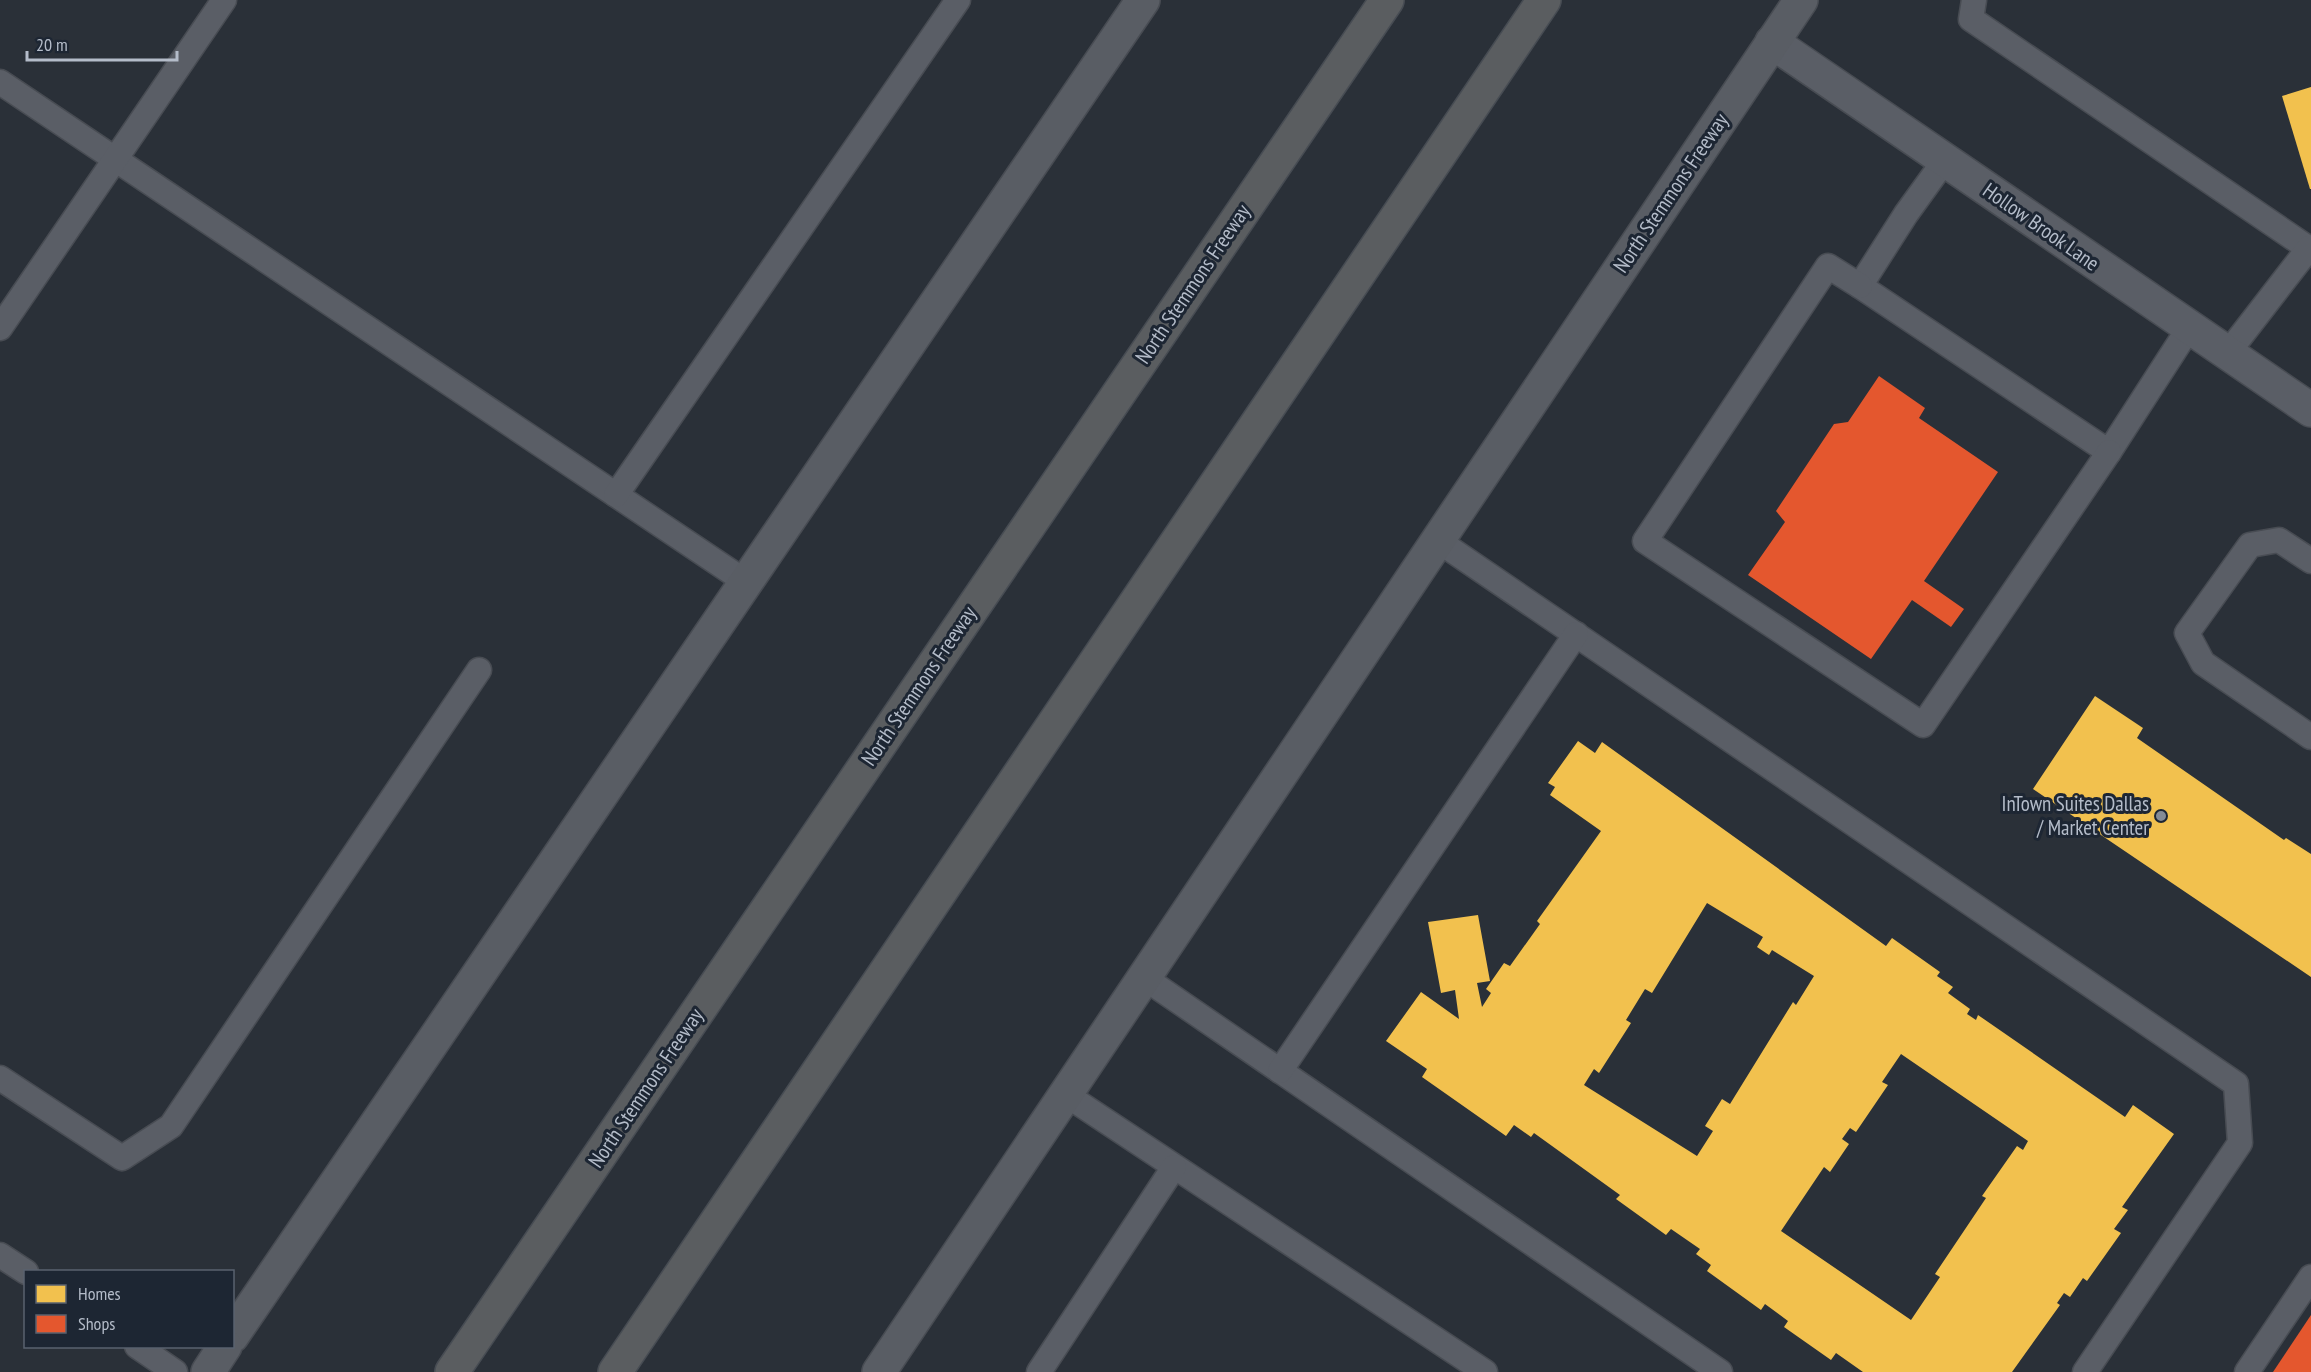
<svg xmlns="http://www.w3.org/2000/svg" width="2311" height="1372" viewBox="0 0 2311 1372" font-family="'PT Sans Narrow',sans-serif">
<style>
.homes{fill:#f2c14e;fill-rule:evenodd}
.shops{fill:#e4572e}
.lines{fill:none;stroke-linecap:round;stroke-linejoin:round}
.service-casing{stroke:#484c53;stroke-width:27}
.minor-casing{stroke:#484c53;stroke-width:36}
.secondary-casing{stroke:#484c53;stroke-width:36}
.motorway-casing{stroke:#474c53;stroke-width:36}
.service{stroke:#5a5e66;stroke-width:24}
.minor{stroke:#5a5e66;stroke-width:33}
.secondary{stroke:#595d64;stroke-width:33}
.motorway{stroke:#5a5d60;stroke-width:33}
.poi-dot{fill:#848b96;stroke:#1d2633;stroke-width:2}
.labels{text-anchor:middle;stroke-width:6;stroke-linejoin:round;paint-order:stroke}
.street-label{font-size:21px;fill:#b4bcc9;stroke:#1d2633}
.poi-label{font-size:21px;fill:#b4bcc9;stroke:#1d2633;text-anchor:end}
</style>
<rect width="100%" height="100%" fill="#2a3038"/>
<g class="homes">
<polygon points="2311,87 2311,189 2310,189 2282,96"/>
<polygon points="2095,696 2143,728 2137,738 2284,840 2286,838 2311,854 2311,977 2033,789"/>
<path d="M1578,741L1595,753L1602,742L1886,946L1892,938L1940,972L1937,976L1953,987L1948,993L1970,1009L1967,1014L1976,1020L1978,1015L2125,1117L2133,1105L2174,1134L2122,1207L2128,1210L2114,1229L2121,1233L2087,1281L2083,1278L2070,1297L2064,1293L2057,1303L2060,1305L2012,1372H1863L1836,1353L1831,1360L1784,1327L1788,1321L1765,1304L1761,1310L1707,1271L1711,1265L1696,1254L1700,1249L1671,1229L1666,1235L1616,1199L1620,1195L1534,1133L1531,1137L1514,1125L1506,1136L1422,1077L1427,1069L1386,1041L1421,992L1459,1019L1455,990L1441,993L1428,922L1478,915L1490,981L1477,983L1482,1007L1491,993L1486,989L1504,963L1510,966L1540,924L1537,921L1601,831L1550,795L1555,787L1548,783ZM1707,903L1763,937L1757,947L1769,955L1772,950L1814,976L1796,1005L1793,1002L1730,1104L1722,1099L1705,1126L1713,1131L1697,1156L1584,1085L1594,1069L1599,1073L1631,1023L1626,1020L1645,989L1652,993ZM1901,1054L2028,1141L2023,1150L2017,1146L1982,1196L1986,1198L1935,1274L1940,1277L1911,1320L1781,1231L1824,1167L1830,1172L1849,1144L1842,1139L1850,1128L1856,1132L1888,1085L1882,1082Z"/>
</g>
<g class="shops">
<polygon points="1879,376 1925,408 1919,418 1998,472 1924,581 1964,609 1951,627 1912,600 1871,659 1748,575 1785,522 1776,511 1834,424 1848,422"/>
<polygon points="2311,1315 2311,1372 2273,1372"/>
</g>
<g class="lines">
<defs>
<g id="service">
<polyline points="1974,0 1971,19 2311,250"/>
<polyline points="0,82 746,582"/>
<polyline points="1945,160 1906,214 1860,286 2109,452 2189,328"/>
<polyline points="1860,286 1828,266 1645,541 1923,725 2109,452"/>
<polyline points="0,328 224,0"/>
<polyline points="2227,354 2309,248"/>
<polyline points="616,495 958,0"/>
<polyline points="1437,540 2236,1084 2240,1143 2085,1372"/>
<polyline points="2311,561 2279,540 2250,545 2187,633 2203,663 2311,737"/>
<polyline points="1143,977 1720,1372"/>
<polyline points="1280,1071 1576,634"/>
<polyline points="0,1078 122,1158 171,1126 479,670"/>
<polyline points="1065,1094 1485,1372"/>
<polyline points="0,1255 26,1272"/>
<polyline points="137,1346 175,1372"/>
<polyline points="1039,1372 1174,1167"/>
<polyline points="2247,1372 2311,1277"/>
</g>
<polyline id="minor" points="1772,42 2311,410"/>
<g id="secondary">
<polyline points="232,1336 1143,0"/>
<polyline points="208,1372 225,1346"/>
<polyline points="879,1372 1801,0"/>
</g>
<g id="motorway">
<polyline points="452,1372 1387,0"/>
<polyline points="615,1372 1544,0"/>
</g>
</defs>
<use href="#service" class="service-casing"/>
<use href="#minor" class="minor-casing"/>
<use href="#secondary" class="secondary-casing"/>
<use href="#motorway" class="motorway-casing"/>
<use href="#service" class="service"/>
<use href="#minor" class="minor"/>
<use href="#secondary" class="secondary"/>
<use href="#motorway" class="motorway"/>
</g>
<circle class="poi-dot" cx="2161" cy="816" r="6"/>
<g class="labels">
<g class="street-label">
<text transform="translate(1671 193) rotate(-56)" y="7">North Stemmons Freeway</text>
<text transform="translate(2041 227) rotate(35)" y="7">Hollow Brook Lane</text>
<text transform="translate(1193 284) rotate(-56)" y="7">North Stemmons Freeway</text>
<text transform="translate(919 686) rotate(-56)" y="7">North Stemmons Freeway</text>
<text transform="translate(646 1088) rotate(-56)" y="7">North Stemmons Freeway</text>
</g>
<g class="poi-label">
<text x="2149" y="811">InTown Suites Dallas<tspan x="2149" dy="24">/ Market Center</tspan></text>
</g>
</g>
<rect x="24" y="1270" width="210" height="78" fill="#1d2633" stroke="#59626f" stroke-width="1.5"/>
<rect x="36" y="1285" width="30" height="18" fill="#f2c14e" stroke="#59626f" stroke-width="1.5"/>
<text x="78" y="1300" font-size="18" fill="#b4bcc9">Homes</text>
<rect x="36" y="1315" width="30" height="18" fill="#e4572e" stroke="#59626f" stroke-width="1.5"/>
<text x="78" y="1330" font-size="18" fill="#b4bcc9">Shops</text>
<path d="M27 51v9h150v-9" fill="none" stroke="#b4bcc9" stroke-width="3"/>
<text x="36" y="51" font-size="18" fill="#b4bcc9" stroke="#1d2633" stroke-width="4.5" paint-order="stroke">20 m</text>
</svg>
